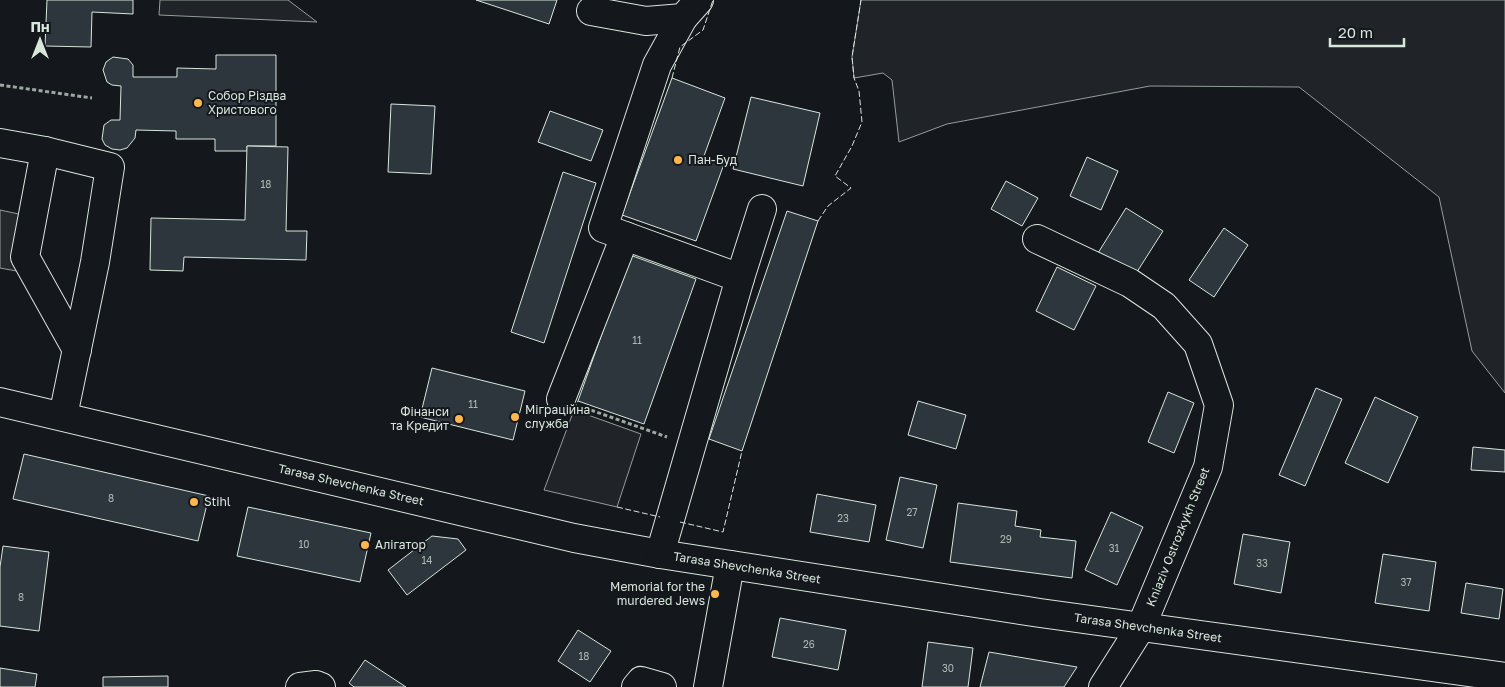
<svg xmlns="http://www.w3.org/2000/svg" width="1505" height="687" viewBox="0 0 1505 687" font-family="'Golos Text',sans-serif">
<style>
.green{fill:#202428;stroke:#939e99}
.parking{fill:#24282b;stroke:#939e99}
.building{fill:#2c363c;stroke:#d8e6dc}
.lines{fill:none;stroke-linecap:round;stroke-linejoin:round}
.minor-casing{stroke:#d8e6dc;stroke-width:30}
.path{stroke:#9da8a2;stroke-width:3;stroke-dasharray:4 2.5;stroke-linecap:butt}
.minor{stroke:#14181c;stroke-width:28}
.fence{stroke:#d8e6dc;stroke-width:1;stroke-dasharray:6 2.5;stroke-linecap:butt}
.poi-dot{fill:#ffb74d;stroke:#14181c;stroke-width:2}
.labels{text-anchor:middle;stroke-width:4;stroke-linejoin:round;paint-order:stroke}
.number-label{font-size:10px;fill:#adbab4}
.poi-label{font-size:12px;fill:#d8e6dc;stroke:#14181c;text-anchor:start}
.street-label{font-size:12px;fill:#d8e6dc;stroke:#14181c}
</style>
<rect width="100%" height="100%" fill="#14181c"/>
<g class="green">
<polygon points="160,0 288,0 317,22 159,15"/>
<polygon points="861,0 1505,0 1505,393 1472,351 1439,197 1299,87 1150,86 947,124 899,142 892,80 883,73 854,78 852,57"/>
<polygon points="574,410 641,434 617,507 544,490"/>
</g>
<polygon class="parking" points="0,210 33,217 22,272 0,268"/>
<g class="building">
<polygon points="47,0 133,0 133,14 92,12 91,47 45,46"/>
<polygon points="476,0 557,0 549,24"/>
<polygon points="216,55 276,55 276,146 247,146 247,151 215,151 215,139 176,139 176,131 136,130 135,138 127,148 120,150 112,149 105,145 102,139 104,125 111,120 120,120 121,86 112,85 107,82 103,70 106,62 113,57 128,59 133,65 133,77 177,77 177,68 216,69"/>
<polygon points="672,78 725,98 704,156 724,164 696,241 622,215"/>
<polygon points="751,97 820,113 803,186 733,169"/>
<polygon points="391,104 435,106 431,174 388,172"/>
<polygon points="550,111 603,130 591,161 538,142"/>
<polygon points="247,146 288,147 286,231 307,231 306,260 184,257 183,271 150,270 151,218 245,220"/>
<polygon points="1087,157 1118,171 1101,210 1070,196"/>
<polygon points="563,172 596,183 544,343 511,332"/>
<polygon points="1006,181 1038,198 1022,226 991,209"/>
<polygon points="1126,208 1163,231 1135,275 1098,253"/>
<polygon points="787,211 818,221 742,451 709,439"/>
<polygon points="1224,228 1248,245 1214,297 1189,280"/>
<polygon points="630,255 696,279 644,424 578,401"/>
<polygon points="1057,267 1096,286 1074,330 1036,311"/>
<polygon points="432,368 525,391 513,440 420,417"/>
<polygon points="1316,388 1342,399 1305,486 1279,475"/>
<polygon points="1168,392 1194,403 1174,453 1148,442"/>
<polygon points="1375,397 1418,417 1388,483 1345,463"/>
<polygon points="918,401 966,415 956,449 908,435"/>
<polygon points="1473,447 1505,450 1505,472 1471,470"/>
<polygon points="24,454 209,496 198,541 13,499"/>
<polygon points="900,477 937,485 923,548 886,540"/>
<polygon points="817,494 876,505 869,542 810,532"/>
<polygon points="958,503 1017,511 1015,526 1041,530 1040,537 1076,541 1072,578 950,562"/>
<polygon points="248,507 371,533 360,582 237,556"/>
<polygon points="1111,512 1143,527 1117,585 1085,570"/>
<polygon points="1243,534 1290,542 1281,593 1234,584"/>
<polygon points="432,536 458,539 466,550 407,595 388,570"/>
<polygon points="3,546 49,552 39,631 0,626 0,567"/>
<polygon points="1383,554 1436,562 1429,611 1375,603"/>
<polygon points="1466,583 1503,589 1499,619 1461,613"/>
<polygon points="780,618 846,630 838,670 772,657"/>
<polygon points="578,630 611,651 590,682 558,661"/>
<polygon points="928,642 973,648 968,687 922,687"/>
<polygon points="989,652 1077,667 1064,687 980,687"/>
<polygon points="365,660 406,687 354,687 349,683"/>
<polygon points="0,668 37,674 35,687 0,687"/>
<polygon points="168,676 168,687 103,687 103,677"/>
</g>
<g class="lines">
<defs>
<g id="minor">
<polyline points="591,11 646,21 683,18 699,0"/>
<polyline points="683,18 657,65 603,228 740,278"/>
<polyline points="0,143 45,151 110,167 95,262 63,416"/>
<polyline points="45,151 25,257 77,350"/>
<polyline points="1037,239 1130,283 1164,306 1198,344 1219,405 1208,467 1141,627 1103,687"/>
<polyline points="561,399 625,236"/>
<polyline points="0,402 574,538 660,554 1040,613 1505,677"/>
<polyline points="660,554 740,278 762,209"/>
<polyline points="300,687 316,685 321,687"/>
<polyline points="636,687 641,681 662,687"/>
<polyline points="708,687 730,565"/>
</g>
</defs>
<use href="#minor" class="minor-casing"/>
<g class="path">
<polyline points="0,85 92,98"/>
<polyline points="585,408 667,437"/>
</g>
<use href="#minor" class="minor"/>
<g class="fence">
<polyline points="672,78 680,47 703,30 713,0"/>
<polyline points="818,221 828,206 851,188 835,176 852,146 862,122 859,91 854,78 852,57 861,0"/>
<polyline points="574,410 578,401"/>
<polyline points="617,507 660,517"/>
<polyline points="680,522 723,532 742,451"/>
</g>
</g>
<g class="poi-dot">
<circle cx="198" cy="103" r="5"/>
<circle cx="678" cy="160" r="5"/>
<circle cx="515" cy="417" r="5"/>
<circle cx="459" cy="419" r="5"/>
<circle cx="194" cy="502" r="5"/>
<circle cx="365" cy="545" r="5"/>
<circle cx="715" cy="594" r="5"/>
</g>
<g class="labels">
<g class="number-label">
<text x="266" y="188">18</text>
<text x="637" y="344">11</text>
<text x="473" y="408">11</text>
<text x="111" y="502">8</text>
<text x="912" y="516">27</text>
<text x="843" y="522">23</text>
<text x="1006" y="543">29</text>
<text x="304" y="548">10</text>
<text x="1114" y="552">31</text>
<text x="427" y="564">14</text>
<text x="1262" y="567">33</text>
<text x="1406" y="586">37</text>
<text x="21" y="601">8</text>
<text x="809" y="648">26</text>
<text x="584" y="660">18</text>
<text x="948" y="672">30</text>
</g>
<g class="poi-label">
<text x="208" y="100">Собор Різдва<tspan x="208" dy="14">Христового</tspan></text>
<text x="688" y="164">Пан-Буд</text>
<text x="525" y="414">Міграційна<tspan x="525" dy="14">служба</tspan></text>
<text x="449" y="416" text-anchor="end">Фінанси<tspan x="449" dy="14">та Кредит</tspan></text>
<text x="204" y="506">Stihl</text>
<text x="375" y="549">Алігатор</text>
<text x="705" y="591" text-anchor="end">Memorial for the<tspan x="705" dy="14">murdered Jews</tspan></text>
</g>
<g class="street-label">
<text transform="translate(351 485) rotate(13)" y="4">Tarasa Shevchenka Street</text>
<text transform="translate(1178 537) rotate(-68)" y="4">Kniaziv Ostrozkykh Street</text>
<text transform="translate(747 568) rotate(9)" y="4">Tarasa Shevchenka Street</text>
<text transform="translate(1148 628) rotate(8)" y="4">Tarasa Shevchenka Street</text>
</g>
</g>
<g transform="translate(40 40)" stroke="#14181c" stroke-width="4" paint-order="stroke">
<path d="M0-4L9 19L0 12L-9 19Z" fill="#d8e6dc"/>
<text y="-8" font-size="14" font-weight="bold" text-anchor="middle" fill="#d8e6dc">Пн</text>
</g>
<path d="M1330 38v8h74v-8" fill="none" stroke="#d8e6dc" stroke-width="2.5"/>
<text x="1338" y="38" font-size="15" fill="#d8e6dc" stroke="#14181c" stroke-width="4" paint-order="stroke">20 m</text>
</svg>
